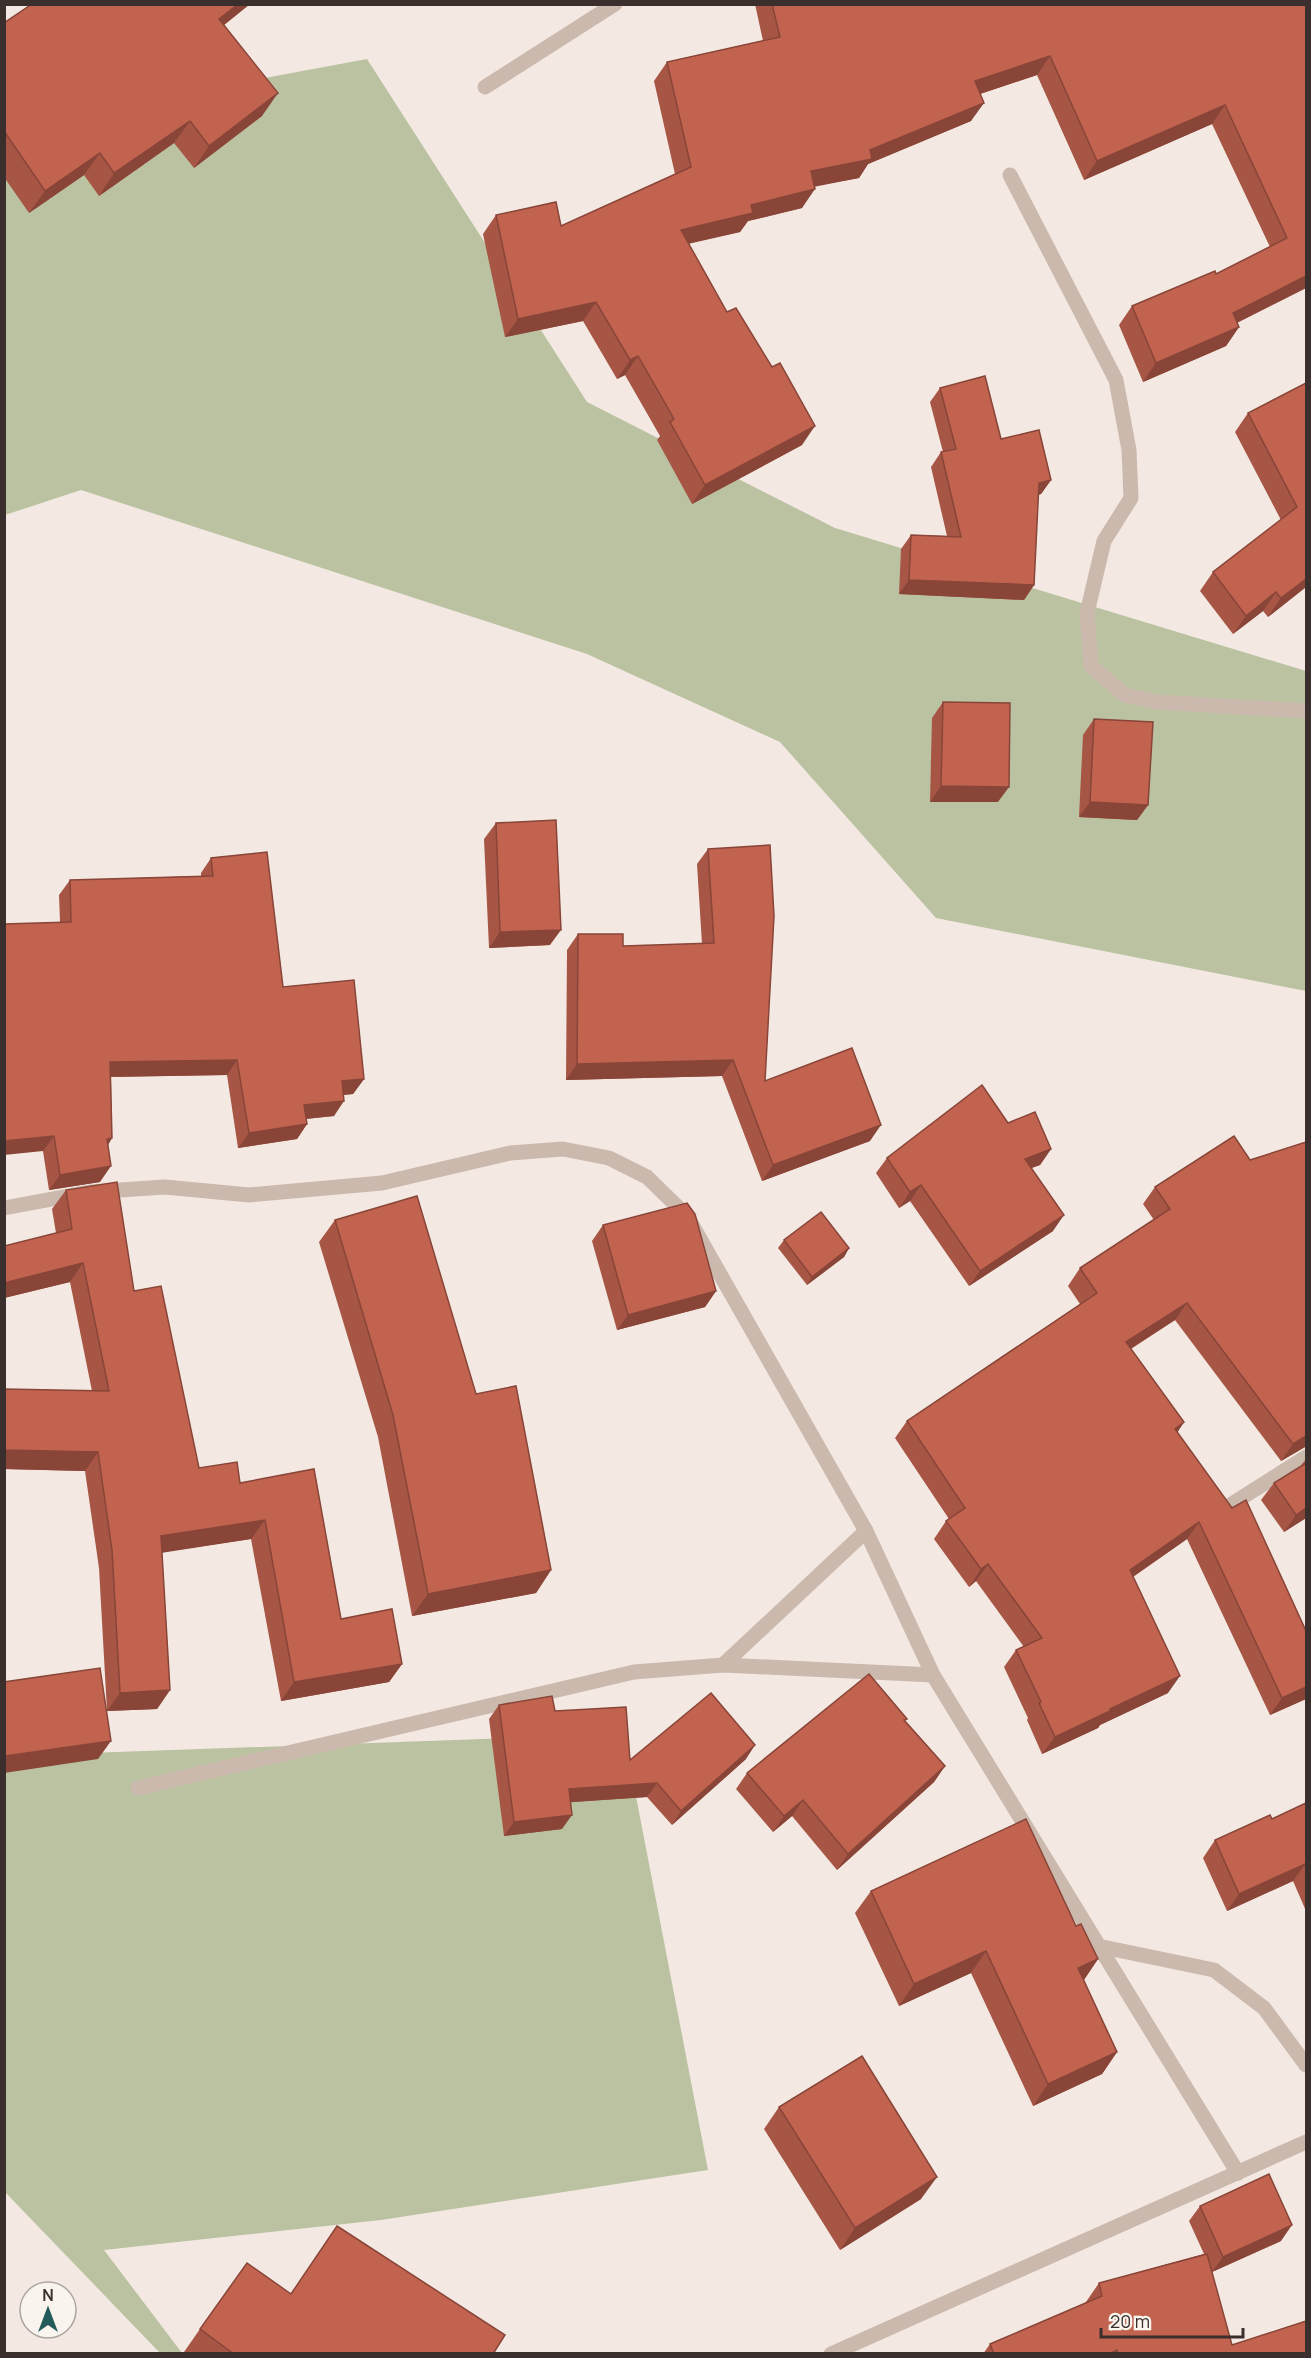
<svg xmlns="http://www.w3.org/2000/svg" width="1311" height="2358" viewBox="0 0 1311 2358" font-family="Manrope,sans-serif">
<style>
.green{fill:#bac2a1}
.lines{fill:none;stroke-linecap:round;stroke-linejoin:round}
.street{stroke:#cbb9ad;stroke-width:15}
.wall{fill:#a75545}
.shaded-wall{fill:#884538}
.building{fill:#c26350;stroke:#884538;stroke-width:1.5}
</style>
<rect width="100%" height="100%" fill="#f3e9e2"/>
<g class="green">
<polygon points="367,59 587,402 835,528 1306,671 1306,991 936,918 780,742 587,654 81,490 5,515 5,126"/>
<polygon points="624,1734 708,2170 381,2220 104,2250 182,2353 160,2353 5,2192 4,1756"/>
</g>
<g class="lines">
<g class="street">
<polyline points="485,87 615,4"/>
<polyline points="1010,175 1116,380 1129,450 1131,498 1104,541 1087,613 1091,666 1125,695 1157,702 1306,711"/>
<polyline points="4,1208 90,1192 165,1187 249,1195 382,1183 510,1153 563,1149 609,1158 647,1177 687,1216 866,1531 933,1675 1238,2173"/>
<polyline points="1227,1507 1306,1457"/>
<polyline points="723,1665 866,1531"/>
<polyline points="138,1788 634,1672 723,1665 933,1675"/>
<polyline points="1098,1946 1214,1970 1264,2008 1306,2065"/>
<polyline points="831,2354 1306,2142"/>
</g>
</g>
<g class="wall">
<polygon points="32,4 250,4 224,25 262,116 194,168 174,143 99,196 84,175 29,213 4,177 4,23"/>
<polygon points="755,4 1306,4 1306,288 1237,323 1239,327 1226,346 1143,382 1119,325 1132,306 1216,274 1270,247 1212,124 1084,180 1037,75 980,94 971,121 868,164 859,178 814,186 802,208 748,221 740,232 688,244 802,445 692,504 657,440 660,436 625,375 617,379 583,321 505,337 483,234 496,215 561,226 675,174 654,81 667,62 763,41"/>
<polygon points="1306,383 1306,587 1268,617 1263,611 1233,634 1200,591 1213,572 1281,520 1235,432 1248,413"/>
<polygon points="940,388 1051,480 1041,494 1038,495 1034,585 1024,600 899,594 901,549 911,535 947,536 931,467 941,452 943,452 930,402"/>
<polygon points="943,702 998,802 930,802 932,718"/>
<polygon points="1094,719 1148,805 1137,820 1079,817 1083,735"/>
<polygon points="496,823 550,945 489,948 484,839"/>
<polygon points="708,849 765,1081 870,1141 762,1181 722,1076 566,1080 567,950 578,934 623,946 702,944 697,864"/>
<polygon points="211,858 283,987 364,1079 353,1094 343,1095 334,1116 306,1119 307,1124 297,1139 238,1148 227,1075 111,1077 112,1138 108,1145 100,1182 49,1190 43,1151 60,922 59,895 70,880 201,876 201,873"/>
<polygon points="1008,1123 1051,1149 1040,1165 1031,1168 1053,1231 969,1286 910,1201 899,1208 876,1173 887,1158"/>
<polygon points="1306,1142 1306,1448 1305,1447 1281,1461 1175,1320 1131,1349 1184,1422 1177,1433 1306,1699 1270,1715 1187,1539 1133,1577 1168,1693 1100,1725 1098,1728 1042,1754 1027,1720 1028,1718 1004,1667 1016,1650 1024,1647 976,1581 969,1587 934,1539 946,1521 949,1519 895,1438 907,1421 1080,1304 1068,1286 1080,1268 1154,1220 1143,1204 1155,1187 1250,1160"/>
<polygon points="66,1190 134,1291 199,1468 240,1483 341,1619 402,1664 389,1682 281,1701 251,1539 162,1552 170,1690 157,1709 107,1711 99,1568 85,1471 4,1469 4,1389 92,1391 70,1282 4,1298 4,1246 56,1233 52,1209"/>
<polygon points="335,1220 476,1394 551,1570 536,1593 412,1616 378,1437 319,1242"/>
<polygon points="603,1225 716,1291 705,1307 617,1330 592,1241"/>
<polygon points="784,1240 849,1248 844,1257 807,1285 778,1248"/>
<polygon points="1306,1459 1306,1518 1284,1532 1261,1500 1274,1483 1299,1468"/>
<polygon points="499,1705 555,1711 630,1760 746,1759 672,1825 647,1797 571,1802 562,1829 504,1836 489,1719"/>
<polygon points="907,1719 905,1721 945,1766 934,1782 837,1870 792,1816 773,1832 736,1789 747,1773"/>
<polygon points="1306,1803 1306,1911 1293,1881 1227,1911 1203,1858 1215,1840 1272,1819"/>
<polygon points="871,1891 1076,1926 1098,1959 1084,1980 1117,2052 1102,2074 1033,2106 971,1973 899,2006 855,1913"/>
<polygon points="779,2107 921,2199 840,2250 764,2129"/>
<polygon points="1200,2206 1281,2241 1212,2272 1211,2270 1232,2345 1306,2354 983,2354 990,2344 1086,2303 1086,2302 1099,2283 1204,2254 1189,2221"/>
<polygon points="337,2226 493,2354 187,2354 184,2352 200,2329 291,2294"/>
</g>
<g class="shaded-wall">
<polygon points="238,4 250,4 204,41 219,19"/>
<polygon points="1050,56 1037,75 962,100 975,81"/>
<polygon points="278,93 262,116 194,168 209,146"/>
<polygon points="984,103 971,121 868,164 859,178 798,190 811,171 870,150"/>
<polygon points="1225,105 1212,124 1084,180 1097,161"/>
<polygon points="190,121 174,143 99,196 114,173"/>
<polygon points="100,153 84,175 29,213 45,191"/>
<polygon points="815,189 802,208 748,221 740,232 668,248 681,230 751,205"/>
<polygon points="1306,276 1306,288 1220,331 1233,313"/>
<polygon points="596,302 583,321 505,337 518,319"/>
<polygon points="1239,327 1226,346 1143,382 1156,363"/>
<polygon points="638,356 625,375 617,379 630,360"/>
<polygon points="815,426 802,445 692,504 705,485"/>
<polygon points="1051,480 1041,494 1029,497 1039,483"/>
<polygon points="1306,579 1306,587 1268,617 1281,598"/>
<polygon points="909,580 1034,585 1024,600 899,594"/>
<polygon points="1276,592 1263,611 1233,634 1246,616"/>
<polygon points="941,786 1009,787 998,802 930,802"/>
<polygon points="1090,802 1148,805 1137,820 1079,817"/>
<polygon points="561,930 550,945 489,948 500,932"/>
<polygon points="237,1060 227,1075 100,1077 110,1062"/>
<polygon points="733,1060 722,1076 566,1080 577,1064"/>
<polygon points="364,1079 353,1094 331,1096 342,1081"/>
<polygon points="344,1101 334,1116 294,1120 304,1105"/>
<polygon points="307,1124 297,1139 238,1148 249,1133"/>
<polygon points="881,1125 870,1141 762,1181 773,1165"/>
<polygon points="54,1136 43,1151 4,1155 4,1141"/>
<polygon points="112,1138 102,1154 107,1139"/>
<polygon points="1051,1149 1040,1165 1015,1174 1025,1159"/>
<polygon points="111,1166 100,1182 49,1190 60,1175"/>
<polygon points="921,1185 910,1201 899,1208 910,1192"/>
<polygon points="1064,1215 1053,1231 969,1286 980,1271"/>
<polygon points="849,1248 844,1257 807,1285 812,1277"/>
<polygon points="83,1263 70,1282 4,1298 4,1283"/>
<polygon points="716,1291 705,1307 617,1330 628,1315"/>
<polygon points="1187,1303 1175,1320 1114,1359 1126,1342"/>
<polygon points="1184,1422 1172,1440 1175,1429"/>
<polygon points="1306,1436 1306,1445 1305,1447 1281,1461 1293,1444"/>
<polygon points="4,1450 98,1452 85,1471 4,1469"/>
<polygon points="1306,1508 1306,1518 1284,1532 1296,1515"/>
<polygon points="265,1520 251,1539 148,1555 161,1536"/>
<polygon points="1199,1522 1187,1539 1118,1587 1130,1570"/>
<polygon points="988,1564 976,1581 969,1587 981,1569"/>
<polygon points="551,1570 536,1593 412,1616 428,1594"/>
<polygon points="402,1664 389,1682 281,1701 294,1682"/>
<polygon points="1180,1676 1168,1693 1100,1725 1098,1728 1042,1754 1055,1737 1110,1709"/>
<polygon points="1306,1687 1306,1699 1270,1715 1282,1698"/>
<polygon points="170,1690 157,1709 107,1711 120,1693"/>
<polygon points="111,1741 98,1759 4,1773 5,1756"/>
<polygon points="755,1745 746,1759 672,1825 681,1811"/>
<polygon points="945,1766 934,1782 837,1870 848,1854"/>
<polygon points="657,1783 647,1797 559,1803 569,1789"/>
<polygon points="803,1800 792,1816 773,1832 784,1816"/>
<polygon points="572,1815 562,1829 504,1836 514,1822"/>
<polygon points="1305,1864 1293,1881 1227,1911 1239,1894"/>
<polygon points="986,1951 971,1973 899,2006 914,1984"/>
<polygon points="1098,1959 1083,1981 1078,1968"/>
<polygon points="1117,2052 1102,2074 1033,2106 1048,2084"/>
<polygon points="937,2177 921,2199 840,2250 855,2228"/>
<polygon points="1292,2225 1281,2241 1212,2272 1223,2257"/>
</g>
<g class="building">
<polygon points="32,4 238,4 219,19 278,93 209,146 190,121 114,173 100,153 45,191 4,131 4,23"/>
<polygon points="772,4 1306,4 1306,276 1233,313 1239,327 1156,363 1132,306 1215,271 1216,274 1287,238 1225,105 1097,161 1050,56 975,81 984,103 870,150 872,159 811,171 815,189 751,205 753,213 681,230 727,312 736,308 772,367 780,363 815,426 705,485 670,422 674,419 638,356 630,360 596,302 518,319 496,215 556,202 561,226 691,167 667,62 780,37"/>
<polygon points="985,376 1001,439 1039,430 1051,480 1039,483 1034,585 909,580 911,535 961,537 941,452 956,449 940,388"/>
<polygon points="1306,383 1306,579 1281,598 1276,592 1246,616 1213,572 1297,507 1248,413"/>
<polygon points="943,702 1010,703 1009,787 941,786"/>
<polygon points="1094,719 1153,722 1148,805 1090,802"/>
<polygon points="556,820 561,930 500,932 496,823"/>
<polygon points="770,845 774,916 765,1081 852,1048 881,1125 773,1165 733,1060 577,1064 578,934 623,934 623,946 714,943 708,849"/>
<polygon points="267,852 283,987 354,980 364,1079 342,1081 344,1101 304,1105 307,1124 249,1133 237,1060 110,1062 112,1138 107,1139 111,1166 60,1175 54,1136 4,1141 4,924 71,922 70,880 213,876 211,858"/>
<polygon points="982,1085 1008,1123 1035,1112 1051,1149 1025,1159 1064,1215 980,1271 921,1185 910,1192 887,1158"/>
<polygon points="1234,1136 1250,1160 1306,1142 1306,1436 1293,1444 1187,1303 1126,1342 1184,1422 1175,1429 1232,1508 1246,1500 1306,1631 1306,1687 1282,1698 1199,1522 1130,1570 1180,1676 1110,1709 1110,1711 1055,1737 1039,1703 1041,1702 1016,1650 1042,1638 988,1564 981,1569 946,1521 965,1508 907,1421 1097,1293 1080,1268 1170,1209 1155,1187"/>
<polygon points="117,1182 134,1291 161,1286 199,1468 237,1462 240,1483 314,1469 341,1619 392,1609 402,1664 294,1682 265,1520 161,1536 170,1690 120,1693 112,1550 98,1452 4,1450 4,1389 109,1391 83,1263 4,1283 4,1246 72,1229 66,1190"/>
<polygon points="417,1196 476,1394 516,1386 551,1570 428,1594 393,1415 335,1220"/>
<polygon points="687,1203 695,1214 716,1291 628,1315 603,1225"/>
<polygon points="821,1212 849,1248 812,1277 784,1240"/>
<polygon points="1306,1463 1306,1508 1296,1515 1274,1483"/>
<polygon points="100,1668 111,1741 5,1756 4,1682"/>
<polygon points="869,1674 907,1719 904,1720 945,1766 848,1854 803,1800 784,1816 747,1773"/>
<polygon points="711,1693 755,1745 681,1811 657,1783 569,1789 572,1815 514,1822 499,1705 552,1696 555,1711 626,1707 630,1760"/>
<polygon points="1306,1803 1306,1868 1305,1864 1239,1894 1215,1840 1270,1815 1272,1819"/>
<polygon points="1026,1819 1076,1926 1081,1924 1098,1959 1078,1968 1117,2052 1048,2084 986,1951 914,1984 871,1891"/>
<polygon points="862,2056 937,2177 855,2228 779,2107"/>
<polygon points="1269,2174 1292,2225 1223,2257 1200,2206"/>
<polygon points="337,2226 505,2335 493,2354 234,2354 200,2329 247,2263 291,2294"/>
<polygon points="1207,2254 1232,2345 1306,2321 1306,2354 1118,2354 1117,2350 1109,2354 994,2354 990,2344 1102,2296 1099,2283"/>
</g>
<rect width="1311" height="2358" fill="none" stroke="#3a2f2c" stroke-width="12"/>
<g transform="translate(48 2310)"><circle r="28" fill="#faf4ee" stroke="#ada5a0" stroke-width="1.5"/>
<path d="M0-4.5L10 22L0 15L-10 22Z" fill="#225b5a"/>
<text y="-9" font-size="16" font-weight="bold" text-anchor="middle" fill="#3a2f2c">N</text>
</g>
<path d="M1101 2328v9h142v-9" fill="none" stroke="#3a2f2c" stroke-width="3"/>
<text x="1110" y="2328" font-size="18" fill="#3a2f2c" stroke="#faf4ee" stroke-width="4.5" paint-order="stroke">20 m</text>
</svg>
